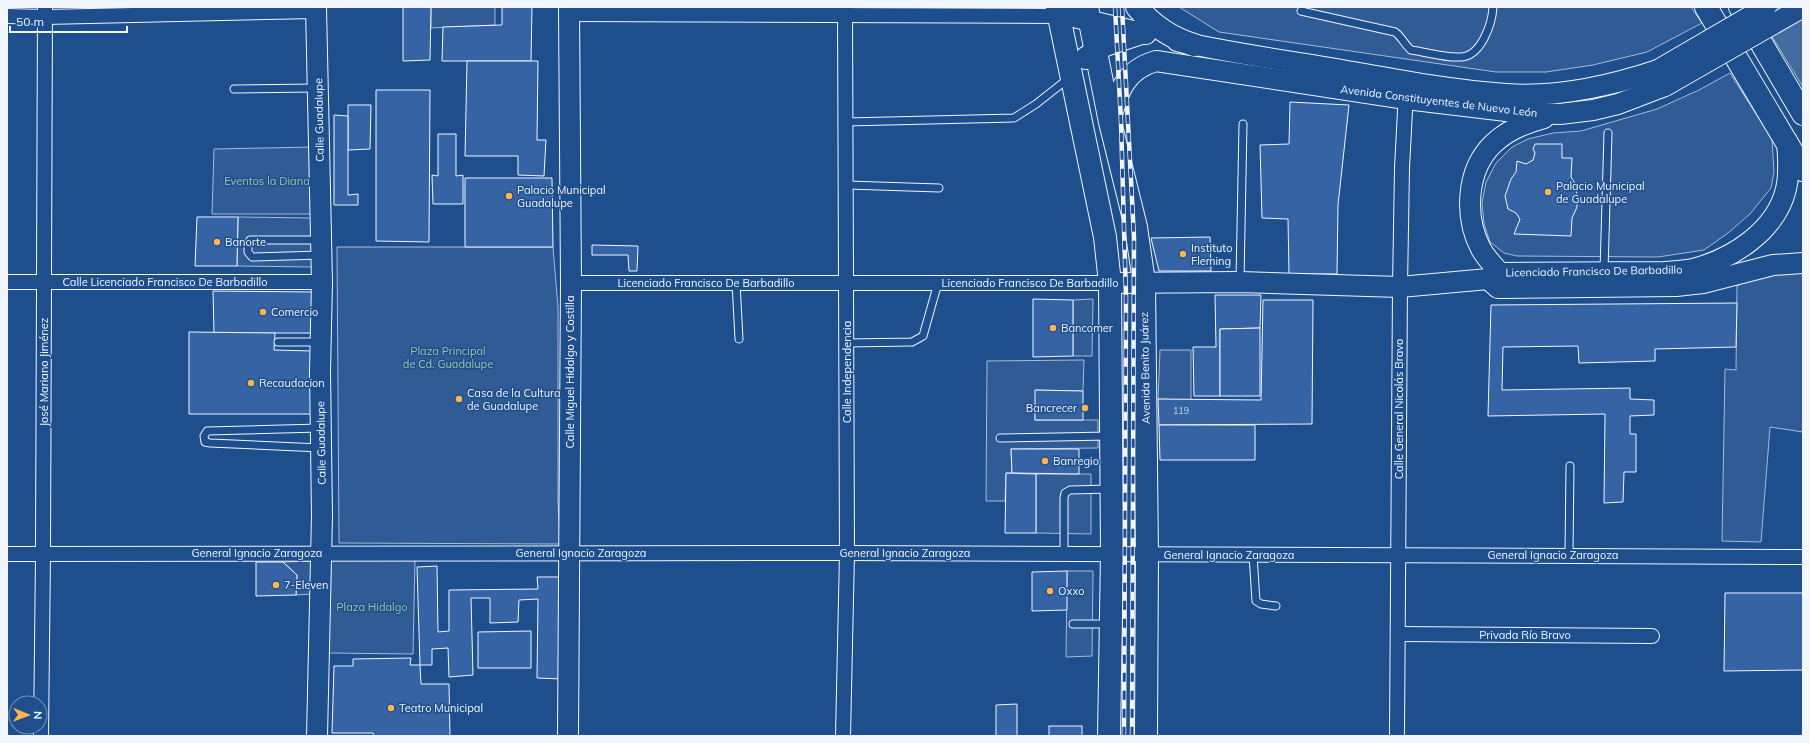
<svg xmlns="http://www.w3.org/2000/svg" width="1810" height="743" viewBox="0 0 1810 743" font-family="Mulish,sans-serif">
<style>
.built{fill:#305b95;stroke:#a8bbd7}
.water{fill:#446ba0;stroke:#a8bbd7}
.building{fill:#3563a3;stroke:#f2f6ff}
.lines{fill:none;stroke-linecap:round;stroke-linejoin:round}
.lane-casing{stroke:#f2f6ff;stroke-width:9}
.street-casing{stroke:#f2f6ff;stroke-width:16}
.secondary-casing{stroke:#f2f6ff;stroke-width:22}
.primary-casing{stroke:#f2f6ff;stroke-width:24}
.highway-casing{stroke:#f2f6ff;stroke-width:24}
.lane{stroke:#1f4e8c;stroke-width:7}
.street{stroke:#1f4e8c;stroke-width:14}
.secondary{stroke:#1f4e8c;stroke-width:20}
.primary{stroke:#1f4e8c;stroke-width:22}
.highway{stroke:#1f4e8c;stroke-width:22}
.rail-casing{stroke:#f2f6ff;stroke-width:4.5}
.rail{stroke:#1f4e8c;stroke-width:3;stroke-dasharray:9;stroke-linecap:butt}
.secondary-bridge-casing{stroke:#f2f6ff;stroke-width:22;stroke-linecap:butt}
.secondary-bridge{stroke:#1f4e8c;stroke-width:20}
.poi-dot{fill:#ffb74d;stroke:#1f4e8c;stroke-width:1.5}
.labels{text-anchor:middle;stroke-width:3;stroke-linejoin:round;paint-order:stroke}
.number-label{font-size:9px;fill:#c3d1e8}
.street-label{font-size:11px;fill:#f2f6ff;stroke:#1f4e8c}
.park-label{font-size:11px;fill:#97c8a6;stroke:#1f4e8c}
.poi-label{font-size:11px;fill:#f2f6ff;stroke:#1f4e8c;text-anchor:start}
</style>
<rect width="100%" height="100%" fill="#1f4e8c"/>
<g class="built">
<polygon points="431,7 495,7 495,25 431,28"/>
<polygon points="1179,7 1691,7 1702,23 1647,52 1593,65 1546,72 1496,72 1219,32"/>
<polygon points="1730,73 1772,139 1774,172 1771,188 1750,214 1728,233 1704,250 1658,257 1517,256 1504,253 1490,242 1484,224 1482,203 1486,182 1496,163 1512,147 1528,139 1553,133 1581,131 1657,109 1699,90"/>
<polygon points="314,147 314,214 212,214 214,149"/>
<polygon points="238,217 312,218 313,267 237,266"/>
<polygon points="337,247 553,247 558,307 558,501 560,544 339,543"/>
<polygon points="1803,272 1803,432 1770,427 1761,542 1722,541 1725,369 1736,370 1737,286 1748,279 1761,275"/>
<polygon points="1093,299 1092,356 1073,356 1073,300"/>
<polygon points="1160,350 1191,350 1191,400 1158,399"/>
<polygon points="1084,360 1083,391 1036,390 1035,420 1098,420 1098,448 1011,449 1012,473 1006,473 1005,501 986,501 987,361"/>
<polygon points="1036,474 1091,474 1091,534 1036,533"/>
<polygon points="330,560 415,560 413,654 329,653"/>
<polygon points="314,561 314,594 296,595 297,575 283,562"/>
<polygon points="1067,571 1093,571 1092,656 1066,657"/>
</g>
<polygon class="water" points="1754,7 1803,7 1803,87"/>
<g class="building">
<polygon points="403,7 431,7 430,60 403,61"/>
<polygon points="502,7 532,7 531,61 442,61 443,27 502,25"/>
<polygon points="467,61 538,61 537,140 546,140 544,176 518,175 518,156 465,156"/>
<polygon points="376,90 430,90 429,242 376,241"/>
<polygon points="1290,102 1349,105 1338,205 1337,274 1289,274 1288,219 1262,218 1260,145 1289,144"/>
<polygon points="348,105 371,105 370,149 348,150"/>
<polygon points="334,115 348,116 348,195 358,194 358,205 334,205"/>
<polygon points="438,134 456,134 456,176 463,175 463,204 433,204 432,175 438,176"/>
<polygon points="1535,144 1562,144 1562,158 1572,158 1571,177 1576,185 1577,197 1577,207 1572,218 1571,236 1514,234 1520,219 1516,213 1508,209 1505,196 1511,179 1516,172 1517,161 1526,164 1533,160 1535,153 1533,149"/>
<polygon points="465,178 552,178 553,247 465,247"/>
<polygon points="197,217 238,217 237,266 195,266"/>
<polygon points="1210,237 1211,271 1159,271 1151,238"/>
<polygon points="592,245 638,246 637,271 629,271 628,255 592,255"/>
<polygon points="213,291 313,292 313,333 214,333"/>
<polygon points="1215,295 1261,295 1260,328 1220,329 1220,396 1194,396 1193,347 1216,347"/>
<polygon points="1033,299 1073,300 1073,356 1033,357"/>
<polygon points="1263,300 1313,300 1312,424 1159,425 1158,399 1261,400"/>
<polygon points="1737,303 1736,347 1655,349 1655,361 1579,363 1578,346 1503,347 1502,390 1630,388 1630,399 1654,400 1654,415 1630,416 1630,434 1636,434 1636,472 1624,472 1623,502 1604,503 1605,414 1488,416 1491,305"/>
<polygon points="1260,328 1260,396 1220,396 1220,329"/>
<polygon points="189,332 275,333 274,350 313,351 311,414 189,414"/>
<polygon points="1035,390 1083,391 1083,420 1035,420"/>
<polygon points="1159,425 1255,425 1255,460 1160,460"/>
<polygon points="1011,449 1079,449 1079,474 1012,473"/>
<polygon points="1006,473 1036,474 1036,533 1005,533"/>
<polygon points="256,562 283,562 297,575 296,595 256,596"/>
<polygon points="437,566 438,632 449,631 449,590 538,589 537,577 562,577 562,679 537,678 538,599 519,600 518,622 490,623 490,598 471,598 473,675 449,677 448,648 432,649 432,665 420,665 417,567"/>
<polygon points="1067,571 1067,610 1032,611 1032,572"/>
<polygon points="1725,593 1803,593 1803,670 1724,671"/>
<polygon points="531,631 531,668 478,668 478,632"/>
<polygon points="411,658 410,665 420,665 421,684 449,684 450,736 374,736 373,733 332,733 334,666 353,666 353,659"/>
<polygon points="1017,704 1017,736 996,736 996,705"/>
<rect x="1049" y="726" width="33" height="10"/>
</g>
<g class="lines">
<defs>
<g id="lane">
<path d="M1301,11L1395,32C1402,37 1404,44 1411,50C1426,52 1445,58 1460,57C1481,57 1492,24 1493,7"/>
<polyline points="234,89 316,88"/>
<polyline points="846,122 1014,118 1036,104 1069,78"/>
<polyline points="847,185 939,188"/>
<polyline points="319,240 250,240 248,244 248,252 252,257 321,255"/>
<polyline points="1604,271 1608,133"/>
<polyline points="1240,281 1243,124"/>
<polyline points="736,283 739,339"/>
<polyline points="278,342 319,342"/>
<polyline points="847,343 912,342 923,336 938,283"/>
<polyline points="1000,438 1109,436"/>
<polyline points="320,448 210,443 205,442 204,436 207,431 320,428"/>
<polyline points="1064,554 1064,498 1065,493 1070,490 1109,489"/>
<polyline points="1253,555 1256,601 1261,604 1276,606"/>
<polyline points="1569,555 1570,466"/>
<polyline points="1073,624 1108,624"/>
</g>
<g id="street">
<polyline points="569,14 1059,16"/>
<polyline points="7,16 45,17 316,11"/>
<polyline points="7,282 322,282"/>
<polyline points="571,283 1110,283"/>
<polyline points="7,554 847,553 1803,557"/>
<polyline points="1399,634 1652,636"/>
<polyline points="41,736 43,554 45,7"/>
<polyline points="843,736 847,553 845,7"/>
<polyline points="1397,736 1400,287 1402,168 1406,91"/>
</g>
<g id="secondary">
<polyline points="316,7 322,282 320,371 322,515 317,736"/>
<polyline points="1059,16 1074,17 1146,34"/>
<path d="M1177,41C1230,53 1283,60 1336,69C1392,79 1449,90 1506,94C1558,98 1610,86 1658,70"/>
<path d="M1110,122C1118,93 1124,70 1156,61L1406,99L1523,113L1560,114L1593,110L1618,104L1665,86"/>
<polyline points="1488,279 1498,288 1676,286 1703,283 1773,265 1803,263"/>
<path d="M1110,283L1240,282L1400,287L1488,279L1500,273L1665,272C1674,271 1684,271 1693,269C1732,259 1776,231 1786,189C1790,173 1788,157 1787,141"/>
<path d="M1499,286L1500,273C1493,265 1486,258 1481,249C1464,217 1466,170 1493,144C1507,130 1525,123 1544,118"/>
<polyline points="568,736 571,283 569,7"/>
</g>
<g id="primary">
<polyline points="1057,7 1105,237 1110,283 1112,554 1109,736"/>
<polyline points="1087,7 1110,122 1136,227 1144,282 1147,555 1146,736"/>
<path d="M1137,7C1152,25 1171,38 1194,45"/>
<polyline points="1086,58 1105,45 1141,33"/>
</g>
<g id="highway">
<polyline points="1706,7 1803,170"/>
<polyline points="1740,7 1803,114"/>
</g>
</defs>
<use href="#lane" class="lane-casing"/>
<use href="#street" class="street-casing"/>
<use href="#secondary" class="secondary-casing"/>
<use href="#primary" class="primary-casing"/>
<use href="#highway" class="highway-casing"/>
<use href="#lane" class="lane"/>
<use href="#street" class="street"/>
<use href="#secondary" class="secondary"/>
<use href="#primary" class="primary"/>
<use href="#highway" class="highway"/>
<defs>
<g id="rail">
<polyline points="1115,7 1121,122 1126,297 1124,736"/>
<polyline points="1122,7 1134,238 1132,736"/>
</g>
</defs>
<use href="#rail" class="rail-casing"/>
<use href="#rail" class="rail"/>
<defs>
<g id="secondary-bridge">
<polyline points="1658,70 1766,7"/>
<polyline points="1665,86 1803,7"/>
</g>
</defs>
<use href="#secondary-bridge" class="secondary-bridge-casing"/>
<use href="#secondary-bridge" class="secondary-bridge"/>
</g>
<g class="poi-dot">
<circle cx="1548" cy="192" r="4"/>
<circle cx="509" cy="196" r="4"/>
<circle cx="217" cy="242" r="4"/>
<circle cx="1183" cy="254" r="4"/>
<circle cx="263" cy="312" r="4"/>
<circle cx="1053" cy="328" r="4"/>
<circle cx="251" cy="383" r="4"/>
<circle cx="459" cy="399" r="4"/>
<circle cx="1085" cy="408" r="4"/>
<circle cx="1045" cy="461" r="4"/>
<circle cx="276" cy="585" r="4"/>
<circle cx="1050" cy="591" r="4"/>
<circle cx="391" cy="708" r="4"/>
</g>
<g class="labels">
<g class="number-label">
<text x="1181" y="414">119</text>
</g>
<g class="street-label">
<text transform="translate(1439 101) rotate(7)" y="4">Avenida Constituyentes de Nuevo León</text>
<text transform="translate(319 120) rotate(-91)" y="4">Calle Guadalupe</text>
<text transform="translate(1594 271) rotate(-1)" y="4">Licenciado Francisco De Barbadillo</text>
<text x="165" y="286">Calle Licenciado Francisco De Barbadillo</text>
<text x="706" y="287">Licenciado Francisco De Barbadillo</text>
<text x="1030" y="287">Licenciado Francisco De Barbadillo</text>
<text transform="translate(1145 368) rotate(-91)" y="4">Avenida Benito Juárez</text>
<text transform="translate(44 372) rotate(-90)" y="4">José Mariano Jiménez</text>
<text transform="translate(570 372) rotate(-90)" y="4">Calle Miguel Hidalgo y Costilla</text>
<text transform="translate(847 372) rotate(-90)" y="4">Calle Independencia</text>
<text transform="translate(1399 409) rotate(-90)" y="4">Calle General Nicolás Bravo</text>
<text transform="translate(321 443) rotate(-91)" y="4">Calle Guadalupe</text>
<text x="257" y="557">General Ignacio Zaragoza</text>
<text x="581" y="557">General Ignacio Zaragoza</text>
<text x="905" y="557">General Ignacio Zaragoza</text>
<text x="1229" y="559">General Ignacio Zaragoza</text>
<text x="1553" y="559">General Ignacio Zaragoza</text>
<text x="1525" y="639">Privada Río Bravo</text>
</g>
<g class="park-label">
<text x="267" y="185">Eventos la Diana</text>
<text x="448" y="355">Plaza Principal<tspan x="448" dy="13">de Cd. Guadalupe</tspan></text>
<text x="372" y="611">Plaza Hidalgo</text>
</g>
<g class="poi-label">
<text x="1556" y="190">Palacio Municipal<tspan x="1556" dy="13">de Guadalupe</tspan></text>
<text x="517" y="194">Palacio Municipal<tspan x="517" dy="13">Guadalupe</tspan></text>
<text x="225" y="246">Banorte</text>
<text x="1191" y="252">Instituto<tspan x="1191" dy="13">Fleming</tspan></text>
<text x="271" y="316">Comercio</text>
<text x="1061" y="332">Bancomer</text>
<text x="259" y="387">Recaudacion</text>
<text x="467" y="397">Casa de la Cultura<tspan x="467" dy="13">de Guadalupe</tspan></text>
<text x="1077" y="412" text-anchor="end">Bancrecer</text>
<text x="1053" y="465">Banregio</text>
<text x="284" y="589">7-Eleven</text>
<text x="1058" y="595">Oxxo</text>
<text x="399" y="712">Teatro Municipal</text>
</g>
</g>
<rect width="1810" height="743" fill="none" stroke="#f2f6ff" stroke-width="16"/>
<g transform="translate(28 715) rotate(91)"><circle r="19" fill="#1f4e8c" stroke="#7391ba"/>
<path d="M0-3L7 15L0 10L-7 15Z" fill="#ffb74d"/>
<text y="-6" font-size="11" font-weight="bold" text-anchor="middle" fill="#f2f6ff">N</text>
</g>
<path d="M10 26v6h117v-6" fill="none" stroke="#f2f6ff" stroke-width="2"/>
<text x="16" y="26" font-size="12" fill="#f2f6ff" stroke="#1f4e8c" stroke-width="3" paint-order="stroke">50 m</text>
</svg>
